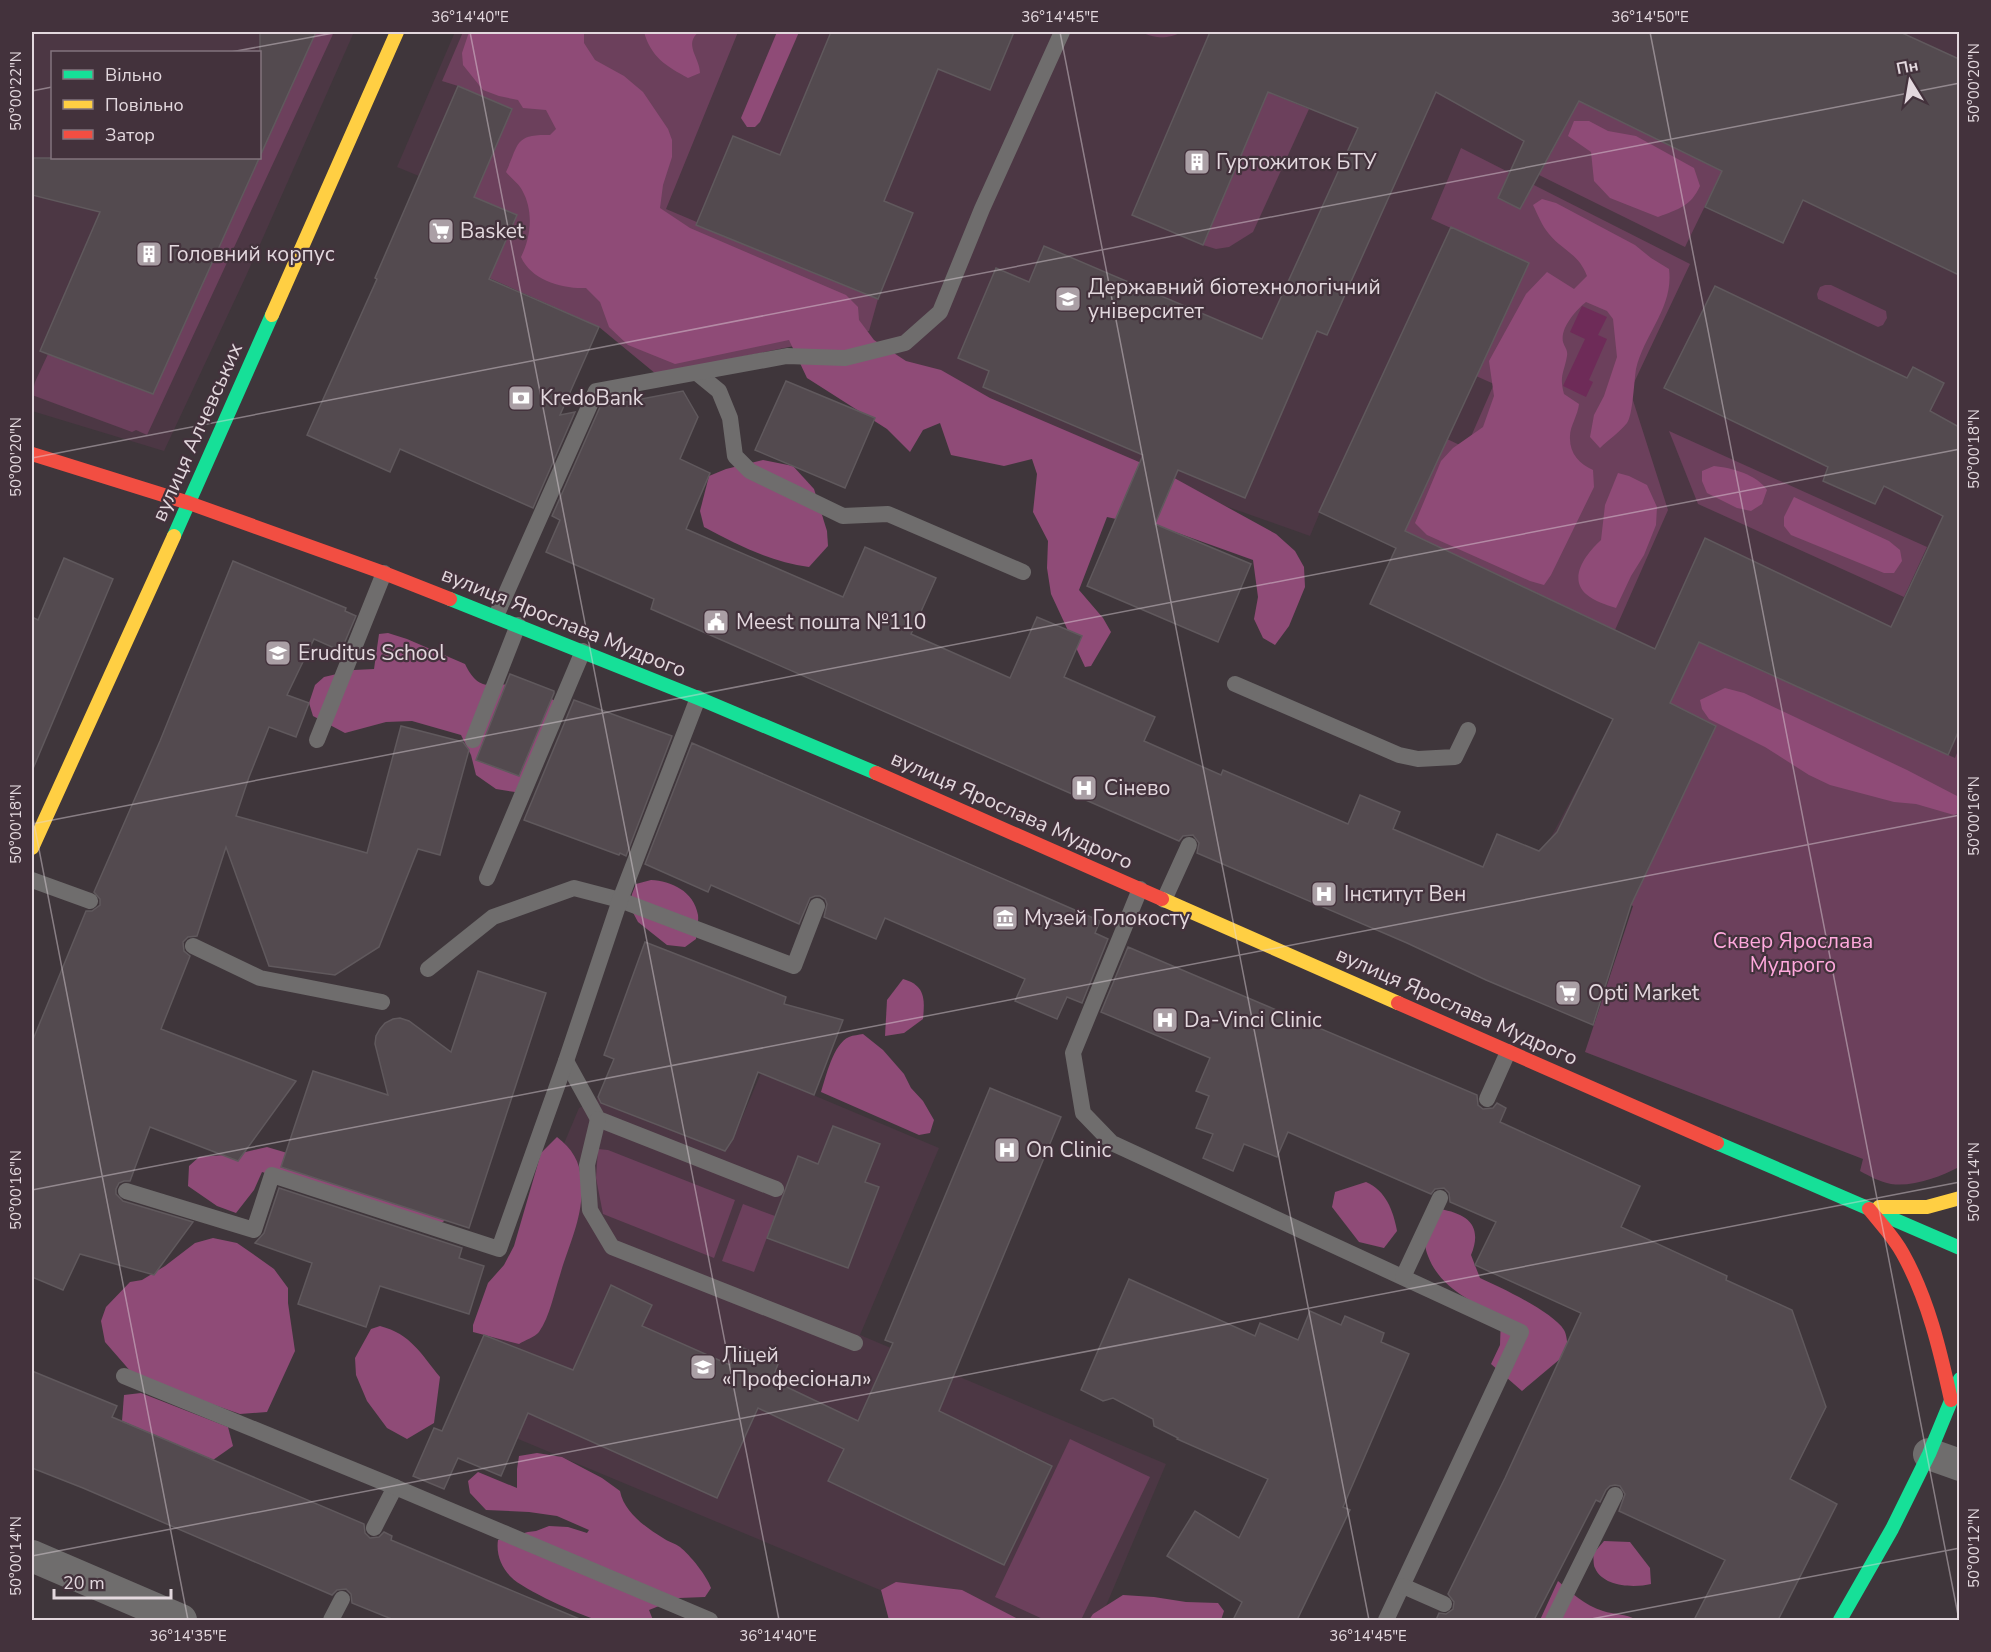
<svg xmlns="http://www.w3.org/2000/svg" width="1991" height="1652" viewBox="0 0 1991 1652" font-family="'Nunito Sans',sans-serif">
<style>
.built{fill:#4c3744;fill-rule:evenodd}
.green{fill:#6c405c}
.forest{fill:#8f4b77}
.water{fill:#6e2b58}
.building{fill:#534a4f;stroke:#60595d;stroke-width:1.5}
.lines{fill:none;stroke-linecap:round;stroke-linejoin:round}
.lane{stroke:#6f6d6d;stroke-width:16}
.street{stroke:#6f6d6d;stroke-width:32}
.fast{stroke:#16e098;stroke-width:14}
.slow{stroke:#ffcf43;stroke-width:14}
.jam{stroke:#f24e42;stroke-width:14}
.ticks{fill:none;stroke:#e3d8de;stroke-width:1.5;stroke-opacity:0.45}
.labels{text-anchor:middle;stroke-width:4.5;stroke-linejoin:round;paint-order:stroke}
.poi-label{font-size:21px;fill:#e3d8de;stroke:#43323c;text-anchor:start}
.street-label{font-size:21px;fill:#e3d8de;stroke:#43323c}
.park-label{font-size:21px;fill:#ffa9dd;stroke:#43323c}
.neatline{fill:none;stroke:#e3d8de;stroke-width:2}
.ticks-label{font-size:15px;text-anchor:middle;fill:#e3d8de}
</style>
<rect width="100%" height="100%" fill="#3f363b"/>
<g class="built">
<path d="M32,32H354L246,276L164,451L32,411ZM52,52H260V158H52Z"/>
<polygon points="455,32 1959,32 1959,823 1549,841 1605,736 1621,744 1630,727 1396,548 1320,512 1310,536 1135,474 894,371 397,167"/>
<polygon points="761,1073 939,1148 860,1335 1166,1464 1100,1620 952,1620 451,1411 579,1108 596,1101 603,1085 733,1139"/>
</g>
<g class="green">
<polygon points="316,32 334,32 147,435 136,430 132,432 32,395 35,382 48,354 153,394"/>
<polygon points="463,32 738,32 666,209 878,299 869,331 656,374 599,327 489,278 517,215 474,197 458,86 442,81"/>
<path d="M1140,32H1183C1166,39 1158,39 1140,32Z"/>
<polygon points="1268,92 1309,109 1253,232 1229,247 1216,249 1203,245"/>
<polygon points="1579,101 1722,171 1685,247 1539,175"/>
<polygon points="1461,148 1690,264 1630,391 1668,510 1615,630 1405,531 1447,439 1466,448 1494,384 1476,376 1528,263 1431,219"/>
<polygon points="1825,285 1831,285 1886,311 1887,318 1883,325 1878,327 1818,299 1817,294 1820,287"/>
<polygon points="1669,431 1927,547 1904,597 1698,504"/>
<path d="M1688,636L1955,758L1959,748V1167C1940,1177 1913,1187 1891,1184C1880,1182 1869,1176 1860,1171L1863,1159L1585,1052L1633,906L1631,905L1659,709Z"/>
<polygon points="598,1149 608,1150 735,1200 714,1258 603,1214 596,1178"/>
<polygon points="743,1204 775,1216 754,1272 722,1261"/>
<polygon points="1070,1439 1150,1477 1081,1620 1045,1620 995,1597"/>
</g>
<g class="forest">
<path d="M469,32H584V43L595,60L624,76L643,92L668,129L672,140V157L663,185L660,208L690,228L846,295L858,307L859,320L874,340L906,361L941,370L990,398L1167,474L1276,534L1295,551L1304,567L1305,587L1289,626L1275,645L1263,638L1254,619L1258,597L1253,560L1175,532L1107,517L1079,590L1103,618L1111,632L1091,666L1085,667L1051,594L1047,568L1048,541L1033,512L1037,474L1032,459L1004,466L951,455L940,423L923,430L910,452L887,429L807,378L789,340L675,364L628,345L609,327L600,302L586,288C562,289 531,280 521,257C531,237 534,211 522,190C519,184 511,178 506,172C519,144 514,134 550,135L556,129L546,110L523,108L518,100L499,96L483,90L463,65L462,53Z"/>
<path d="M644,32H699C683,44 700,58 700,73L688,78C666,66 651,57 644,32Z"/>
<polygon points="777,32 799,32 760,122 755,127 747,127 741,118"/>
<path d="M1574,121H1589L1608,131L1636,136L1694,168L1700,186C1691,206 1679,209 1658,217L1610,198L1594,181L1591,152L1568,136Z"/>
<path d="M1542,199L1556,203L1635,245L1651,258L1669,269C1674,307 1644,334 1636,369C1634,381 1633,415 1627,423C1620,432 1608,440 1600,448L1590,437L1594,415L1604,396L1617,357L1613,319L1607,311L1586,302C1576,310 1560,328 1563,342C1565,348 1568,350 1567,356C1564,373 1559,376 1564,394L1579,404C1578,415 1570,426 1570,436C1569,453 1579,464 1593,470L1594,487L1551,575L1544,585L1530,581L1427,535L1415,523L1441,461L1453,448L1483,427L1494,396L1489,361L1526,294L1547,272L1574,289L1587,276C1579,254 1563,251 1549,234C1542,226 1538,215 1533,205Z"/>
<path d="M763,460L793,466L814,489L827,531L828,546L809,567C771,562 737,545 704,527L700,511L709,476L726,469Z"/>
<path d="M1714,466C1732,468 1756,474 1767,490L1762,504L1751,511L1737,508L1707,493L1702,481V471Z"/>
<path d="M1618,473L1629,476L1647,485L1657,507L1656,525L1644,555L1631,576L1616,608C1606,605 1594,601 1586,594C1567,577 1588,552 1601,540L1605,505Z"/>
<polygon points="1794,497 1889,541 1900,550 1902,561 1894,573 1884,573 1791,535 1784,526 1784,517"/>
<path d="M388,633L407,639L465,664C481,697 494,680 522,686C535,689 549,698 561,704L515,792L496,789L476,775L471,755L461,735L412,721L386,722L345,733L313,716L309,703L315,685L324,677L354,670L374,669L379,634Z"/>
<polygon points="1725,688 1744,693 1907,770 1959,797 1959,813 1954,815 1916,804 1894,802 1830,785 1809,775 1765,747 1709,719 1702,709 1700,700"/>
<path d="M651,880C671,881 694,891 698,915C699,922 696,932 696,939L685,947L667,945L638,922L630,907L632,894L636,884Z"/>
<path d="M903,979C925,985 925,999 923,1019L904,1033L885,1036L887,1000Z"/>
<path d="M863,1034L883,1050L904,1074L911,1088L923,1101L934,1120L930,1133L919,1135L821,1092C826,1077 833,1044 849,1037C853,1035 859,1035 863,1034Z"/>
<path d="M557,1137C572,1149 580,1161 581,1180C585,1214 569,1244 560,1275C554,1293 550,1316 539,1332C535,1337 525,1340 519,1344L473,1332V1325L488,1283L504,1265L514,1246L541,1153Z"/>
<polygon points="267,1147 426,1194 449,1215 443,1222 437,1222 262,1172 254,1190 236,1213 217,1206 188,1186 189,1166 199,1157 237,1154"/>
<path d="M1366,1182C1386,1191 1393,1210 1397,1231L1384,1248L1359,1242L1332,1207L1335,1192Z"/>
<path d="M1440,1209C1468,1214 1483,1226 1471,1255L1480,1278C1500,1287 1553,1312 1564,1330C1567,1335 1567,1343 1568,1349L1560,1359L1522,1391L1491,1364L1500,1345L1501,1316C1472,1302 1440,1288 1428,1256C1426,1251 1424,1244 1426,1238C1428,1228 1436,1218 1440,1209Z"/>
<polygon points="213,1238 237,1243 253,1254 274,1269 288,1288 288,1303 295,1351 267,1412 240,1414 166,1388 132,1373 105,1342 101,1321 106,1307 130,1282 142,1280 165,1266 195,1243"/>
<path d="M380,1326C411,1334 421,1354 440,1377L434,1423L407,1439L387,1428L367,1401L356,1375L355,1358L371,1329Z"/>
<polygon points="141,1393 228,1427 233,1446 213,1460 122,1421 124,1395"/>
<path d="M537,1453L562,1457L602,1478L620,1491C624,1512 645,1527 663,1538C668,1542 675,1543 680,1547C690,1555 707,1576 711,1588L705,1597L679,1598L649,1610L653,1620C638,1620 611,1623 598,1620C581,1616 522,1589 511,1577C501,1567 496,1554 498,1540L528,1532L536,1531L549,1526L568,1527L587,1533L589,1530L557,1516L529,1512L486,1510L470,1493L468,1481L478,1472L517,1488V1469L519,1456Z"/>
<path d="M1604,1541L1630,1542L1650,1568L1651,1584C1634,1588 1603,1587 1595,1568C1593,1565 1594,1558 1593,1554Z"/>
<path d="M1558,1581C1572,1593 1584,1605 1603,1611C1614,1615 1626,1613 1636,1620H1540Z"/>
<polygon points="896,1582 962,1590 1020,1620 889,1620 881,1590"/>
<polygon points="1123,1595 1154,1597 1186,1602 1218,1603 1224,1611 1221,1620 1089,1620 1093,1614"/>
</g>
<polygon class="water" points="1582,306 1607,317 1598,335 1607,339 1589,380 1593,382 1586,397 1563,386 1585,339 1570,332"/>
<g class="building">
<polygon points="260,32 316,32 153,394 40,351 100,212 32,195 32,158 260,158"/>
<polygon points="831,32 1014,32 990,90 938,69 884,201 913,213 878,299 696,225 733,136 780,155"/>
<polygon points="1210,32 1900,32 1959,59 1959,275 1803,200 1783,243 1705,207 1722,171 1579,101 1520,209 1498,198 1524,141 1436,92 1327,335 1317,331 1245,498 1178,470 1155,524 1251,564 1218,642 1087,586 1143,455 983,387 989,371 958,358 996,268 1029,282 1044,246 1262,339 1358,128 1268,92 1203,245 1132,215"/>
<polygon points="458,86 512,109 474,197 517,215 489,279 599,327 560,415 575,412 533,508 400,449 390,472 307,435 377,279 375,278"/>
<polygon points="1451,227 1529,263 1405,531 1655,649 1705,538 1891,627 1943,516 1884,486 1875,504 1823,481 1828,467 1664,388 1715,286 1907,378 1913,367 1944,383 1930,411 1959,427 1959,730 1948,755 1699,642 1670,703 1716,726 1631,905 1593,1025 1486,980 1407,943 1197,853 1199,843 1193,835 1183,836 1179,841 651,609 654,599 546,552 560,520 552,516 600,407 683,391 698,417 680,459 710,473 686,529 843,597 865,547 936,578 911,634 1010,678 1037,617 1082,636 1064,677 1155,717 1144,741 1221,775 1223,770 1348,824 1360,795 1400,812 1393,829 1483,867 1497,834 1539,851 1557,832 1613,719 1370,604 1396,548 1319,512"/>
<polygon points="786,381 875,418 845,488 755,450"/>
<polygon points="64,558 113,579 32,771 32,617 38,620"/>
<polygon points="233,561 346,608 345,611 356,616 341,651 314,639 287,695 309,703 296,737 269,727 249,777 236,816 367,853 401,726 463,742 469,750 440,855 418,849 379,947 335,975 269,966 226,847 197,936 188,937 183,942 184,951 190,956 161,1029 296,1081 238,1161 150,1127 130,1181 124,1181 119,1183 116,1189 116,1194 123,1201 193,1222 154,1275 80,1254 63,1290 32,1277 32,1042 86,911 92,911 100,905 100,899 94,892 160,741"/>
<polygon points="510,674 554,691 554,693 519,776 476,760"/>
<polygon points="574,700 672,736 626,856 620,853 619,855 524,820"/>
<polygon points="692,743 1100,921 1095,933 1108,939 1082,1003 1067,997 1057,1019 1015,1001 1025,979 885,918 876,939 824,917 827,904 825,899 820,896 815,896 810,898 799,924 711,885 708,892 645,864"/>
<polygon points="645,942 786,997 784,1004 843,1020 814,1095 758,1072 733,1139 725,1151 601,1103 598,1097 614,1059 604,1055"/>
<polygon points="1128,947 1477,1095 1478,1105 1483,1109 1493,1108 1497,1103 1506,1108 1500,1122 1640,1186 1621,1227 1727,1276 1726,1280 1792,1310 1826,1407 1790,1479 1837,1504 1778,1620 1694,1620 1725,1560 1619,1511 1625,1494 1620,1486 1615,1485 1610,1486 1606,1490 1600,1502 1596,1500 1534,1620 1436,1620 1439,1613 1446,1614 1453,1609 1454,1602 1448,1594 1505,1478 1581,1313 1475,1265 1496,1222 1450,1202 1449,1193 1444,1188 1435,1189 1431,1194 1288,1132 1277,1157 1244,1144 1233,1171 1203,1158 1213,1134 1196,1128 1209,1096 1196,1091 1210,1058 1101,1012"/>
<polygon points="478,971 546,993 469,1228 281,1167 313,1071 388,1095 375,1044 376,1036 380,1029 385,1023 393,1019 400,1018 409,1021 451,1052"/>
<polygon points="990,1088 1061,1117 939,1411 1052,1466 1004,1565 828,1481 844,1449 758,1408 717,1498 528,1413 501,1476 458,1458 444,1489 413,1476 434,1428 442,1431 484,1335 573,1370 611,1285 652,1305 642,1326 730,1365 739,1346 778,1364 772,1380 858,1421 893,1343 885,1340"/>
<polygon points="833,1126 880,1144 865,1182 879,1187 848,1268 767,1238 798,1156 818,1164"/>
<polygon points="279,1188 462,1248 459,1258 484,1266 469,1314 380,1286 366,1327 298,1304 312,1263 255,1243 264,1233"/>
<polygon points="1129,1279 1255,1336 1260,1323 1298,1340 1310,1311 1341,1325 1345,1316 1384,1333 1381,1342 1409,1354 1343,1507 1350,1510 1297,1620 1233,1620 1242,1602 1167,1556 1195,1511 1239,1538 1268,1479 1177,1439 1178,1438 1154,1426 1153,1419 1113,1398 1103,1401 1081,1390"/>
<polygon points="32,1371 117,1406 112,1417 364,1524 365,1533 370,1538 379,1537 384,1532 392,1536 391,1540 582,1620 394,1620 352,1603 351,1594 346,1589 337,1590 332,1595 83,1488 32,1468"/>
</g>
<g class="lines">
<g class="lane">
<polyline points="697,373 719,391 730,418 735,456 750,471 843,516 888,514 1023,572"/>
<polyline points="496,616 596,391 787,356 845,358 905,343 940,312 982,209 1062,32"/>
<polyline points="1235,684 1399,755 1418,759 1455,757 1468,730"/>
<polyline points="317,740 384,573"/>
<polyline points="473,740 518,625"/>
<polyline points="487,878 583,651"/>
<polyline points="32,880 90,901"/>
<polyline points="1140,889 1073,1053 1083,1113 1112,1143 1521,1332 1386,1620"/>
<polyline points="1164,900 1189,845"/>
<polyline points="193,946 260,978 382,1002"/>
<polyline points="428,969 493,917 574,888 620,900 794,966 817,906"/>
<polyline points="566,1061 598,1119 776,1189"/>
<polyline points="1487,1099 1508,1052"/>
<polyline points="598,1119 587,1165 590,1210 612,1247 855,1343"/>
<polyline points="126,1191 254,1230 272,1175 499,1249 566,1061 620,900 698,698"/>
<polyline points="1403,1277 1440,1198"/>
<polyline points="124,1376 395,1487 374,1528"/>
<polyline points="395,1487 710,1620"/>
<polyline points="1403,1586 1444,1604"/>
<polyline points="331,1620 342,1599"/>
<polyline points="1553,1620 1615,1495"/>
</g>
<g class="street">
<polyline points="1929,1454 1960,1465"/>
<polyline points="32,1556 181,1620"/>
</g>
<g class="fast">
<polyline points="174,536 272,315"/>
<polyline points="450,599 698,698 876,773"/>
<polyline points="1717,1143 1960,1248"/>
<polyline points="1840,1620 1892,1529 1929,1454 1960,1379"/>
</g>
<g class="slow">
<polyline points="272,315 397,32"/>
<polyline points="32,848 174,536"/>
<polyline points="1162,899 1398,1003"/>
<polyline points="1879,1207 1927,1207 1960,1198"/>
</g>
<g class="jam">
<polyline points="32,454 189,503 384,573 450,599"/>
<polyline points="876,773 1162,899"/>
<polyline points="1398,1003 1717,1143"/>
<path d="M1869,1209C1881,1224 1894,1237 1903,1254C1928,1299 1940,1350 1951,1400"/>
</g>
</g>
<path class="ticks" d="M470,32L779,1620M1060,32L1369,1620M1650,32L1959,1620M231,52L339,32M32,91L52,87M32,458L1960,83M32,813L188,1620M32,824L1960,449M32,1190L1960,815M32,1556L1960,1182M1586,1620L1960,1548"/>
<defs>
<symbol id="building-square" viewBox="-11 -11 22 22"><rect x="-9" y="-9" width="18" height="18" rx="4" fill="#aa9fa5" stroke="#43323c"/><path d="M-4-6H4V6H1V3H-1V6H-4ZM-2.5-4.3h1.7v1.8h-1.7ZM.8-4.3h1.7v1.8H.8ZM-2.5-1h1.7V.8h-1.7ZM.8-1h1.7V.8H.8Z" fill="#fff"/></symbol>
<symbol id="supermarket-square" viewBox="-11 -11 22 22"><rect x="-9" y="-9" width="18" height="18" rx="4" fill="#aa9fa5" stroke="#43323c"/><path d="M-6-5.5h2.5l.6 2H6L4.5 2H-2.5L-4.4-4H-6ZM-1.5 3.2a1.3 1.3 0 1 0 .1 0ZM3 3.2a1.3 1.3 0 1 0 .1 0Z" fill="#fff"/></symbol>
<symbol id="university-square" viewBox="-11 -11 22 22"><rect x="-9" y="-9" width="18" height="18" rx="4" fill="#aa9fa5" stroke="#43323c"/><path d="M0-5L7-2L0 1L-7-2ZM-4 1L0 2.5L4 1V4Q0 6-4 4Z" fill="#fff"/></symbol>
<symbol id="bank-square" viewBox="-11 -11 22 22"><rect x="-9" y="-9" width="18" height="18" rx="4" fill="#aa9fa5" stroke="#43323c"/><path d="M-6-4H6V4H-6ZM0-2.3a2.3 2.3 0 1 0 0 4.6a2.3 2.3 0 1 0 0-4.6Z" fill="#fff"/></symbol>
<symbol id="civic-square" viewBox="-11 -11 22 22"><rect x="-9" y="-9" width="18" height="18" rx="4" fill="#aa9fa5" stroke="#43323c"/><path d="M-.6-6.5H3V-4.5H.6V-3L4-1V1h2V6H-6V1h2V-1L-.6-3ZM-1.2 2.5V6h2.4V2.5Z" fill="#fff"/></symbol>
<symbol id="school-square" viewBox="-11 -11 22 22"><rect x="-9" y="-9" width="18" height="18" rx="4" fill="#aa9fa5" stroke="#43323c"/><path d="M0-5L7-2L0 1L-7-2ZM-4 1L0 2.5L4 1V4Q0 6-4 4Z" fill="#fff"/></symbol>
<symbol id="hospital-square" viewBox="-11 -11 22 22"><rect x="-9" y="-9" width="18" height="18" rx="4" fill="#aa9fa5" stroke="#43323c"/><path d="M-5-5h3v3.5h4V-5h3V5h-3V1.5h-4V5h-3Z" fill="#fff"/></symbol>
<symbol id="museum-square" viewBox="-11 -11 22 22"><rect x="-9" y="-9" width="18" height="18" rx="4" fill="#aa9fa5" stroke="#43323c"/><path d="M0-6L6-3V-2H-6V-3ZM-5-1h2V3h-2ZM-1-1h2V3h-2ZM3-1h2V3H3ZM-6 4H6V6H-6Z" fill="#fff"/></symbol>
</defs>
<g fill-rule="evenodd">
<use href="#building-square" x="1182" y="147" width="30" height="30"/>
<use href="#supermarket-square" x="426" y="216" width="30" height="30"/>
<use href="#building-square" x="134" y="239" width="30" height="30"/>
<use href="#university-square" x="1053" y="284" width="30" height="30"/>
<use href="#bank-square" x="506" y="383" width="30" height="30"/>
<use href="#civic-square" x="701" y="607" width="30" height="30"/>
<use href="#school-square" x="263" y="638" width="30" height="30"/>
<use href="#hospital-square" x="1069" y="773" width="30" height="30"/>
<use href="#hospital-square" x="1309" y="879" width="30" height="30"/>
<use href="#museum-square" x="990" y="903" width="30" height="30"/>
<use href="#supermarket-square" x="1553" y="978" width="30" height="30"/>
<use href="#hospital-square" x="1150" y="1005" width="30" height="30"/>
<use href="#hospital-square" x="992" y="1135" width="30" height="30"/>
<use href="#school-square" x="688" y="1352" width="30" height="30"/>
</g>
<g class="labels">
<g class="poi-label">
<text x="1216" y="169">Гуртожиток БТУ</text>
<text x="460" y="238">Basket</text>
<text x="168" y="261">Головний корпус</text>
<text x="1088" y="294">Державний біотехнологічний<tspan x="1088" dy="24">університет</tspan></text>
<text x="540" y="405">KredoBank</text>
<text x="736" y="629">Meest пошта №110</text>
<text x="298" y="660">Eruditus School</text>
<text x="1104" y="795">Сінево</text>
<text x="1344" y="901">Інститут Вен</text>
<text x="1024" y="925">Музей Голокосту</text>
<text x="1588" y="1000">Opti Market</text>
<text x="1184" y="1027">Da-Vinci Сlinic</text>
<text x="1026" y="1157">On Clinic</text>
<text x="722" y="1362">Ліцей<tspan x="722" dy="24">«Професіонал»</tspan></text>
</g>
<g class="street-label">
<text transform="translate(197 432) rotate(-66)" y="7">вулиця Алчевських</text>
<text transform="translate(564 622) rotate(22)" y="7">вулиця Ярослава Мудрого</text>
<text transform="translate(1012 810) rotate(24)" y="7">вулиця Ярослава Мудрого</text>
<text transform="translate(1457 1006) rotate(24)" y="7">вулиця Ярослава Мудрого</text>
</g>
<g class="park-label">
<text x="1793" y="948">Сквер Ярослава<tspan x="1793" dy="24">Мудрого</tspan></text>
</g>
</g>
<rect width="1991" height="1652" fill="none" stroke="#43323c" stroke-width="66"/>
<rect x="51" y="51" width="210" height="108" fill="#43323c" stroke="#83747d" stroke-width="1.5"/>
<rect x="63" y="70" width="30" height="9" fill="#16e098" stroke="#83747d" stroke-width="1.5"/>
<text x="105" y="81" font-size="18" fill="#e3d8de">Вільно</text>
<rect x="63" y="100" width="30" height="9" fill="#ffcf43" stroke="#83747d" stroke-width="1.5"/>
<text x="105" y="111" font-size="18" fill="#e3d8de">Повільно</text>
<rect x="63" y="130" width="30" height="9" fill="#f24e42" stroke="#83747d" stroke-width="1.5"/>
<text x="105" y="141" font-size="18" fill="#e3d8de">Затор</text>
<g transform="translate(1910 81) rotate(349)" stroke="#43323c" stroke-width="4.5" paint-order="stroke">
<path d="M0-4.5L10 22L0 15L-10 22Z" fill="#e3d8de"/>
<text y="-9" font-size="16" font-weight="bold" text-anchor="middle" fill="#e3d8de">Пн</text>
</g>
<path d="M54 1589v9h117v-9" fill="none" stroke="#e3d8de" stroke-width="3"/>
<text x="63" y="1589" font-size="18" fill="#e3d8de" stroke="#43323c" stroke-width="4.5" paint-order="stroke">20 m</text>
<rect x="33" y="33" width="1925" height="1586" class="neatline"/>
<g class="ticks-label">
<text x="470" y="22">36°14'40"E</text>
<text x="1060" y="22">36°14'45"E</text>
<text x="1650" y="22">36°14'50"E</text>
<text transform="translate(1974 83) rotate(-90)" y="5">50°00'20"N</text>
<text transform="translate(16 91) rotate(-90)" y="5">50°00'22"N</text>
<text transform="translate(1974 449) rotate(-90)" y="5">50°00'18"N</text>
<text transform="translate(16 457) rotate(-90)" y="5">50°00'20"N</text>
<text transform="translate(1974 816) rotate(-90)" y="5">50°00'16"N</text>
<text transform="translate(16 824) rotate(-90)" y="5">50°00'18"N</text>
<text transform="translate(1974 1182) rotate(-90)" y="5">50°00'14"N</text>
<text transform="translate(16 1190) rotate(-90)" y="5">50°00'16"N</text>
<text transform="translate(1974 1548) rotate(-90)" y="5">50°00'12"N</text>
<text transform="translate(16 1556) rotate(-90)" y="5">50°00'14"N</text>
<text x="188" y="1641">36°14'35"E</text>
<text x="778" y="1641">36°14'40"E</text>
<text x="1368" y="1641">36°14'45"E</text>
</g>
</svg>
